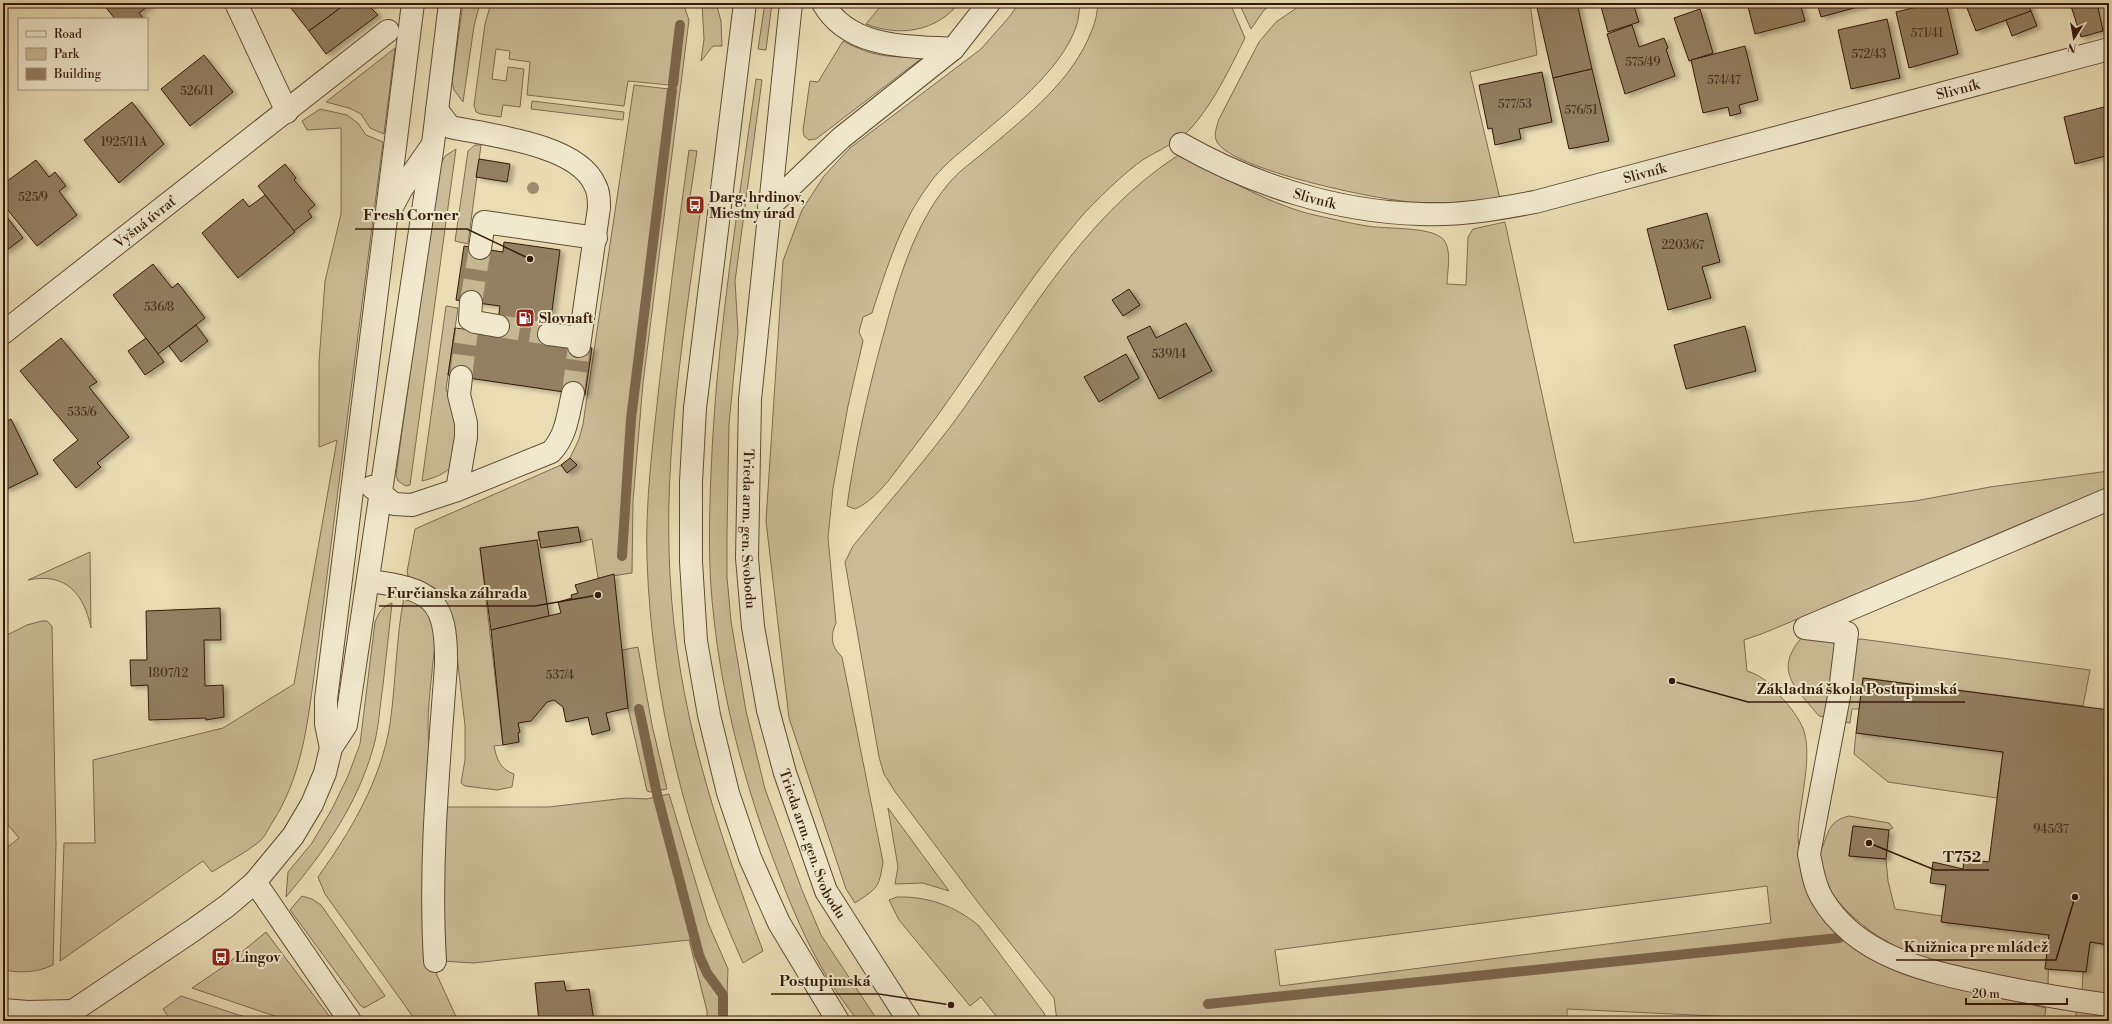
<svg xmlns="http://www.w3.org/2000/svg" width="2112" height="1024" viewBox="0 0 2112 1024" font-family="'Libre Bodoni',serif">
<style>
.green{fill:#cbbc97;stroke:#806a50;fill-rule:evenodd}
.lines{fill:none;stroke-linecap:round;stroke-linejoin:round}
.stream{stroke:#7c664d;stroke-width:10}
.building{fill:#937f62;stroke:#35190a;filter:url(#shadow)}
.minor-tunnel{stroke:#c6b692;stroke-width:22;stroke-dasharray:22 11;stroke-linecap:butt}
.minor-casing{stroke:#624a34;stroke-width:24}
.minor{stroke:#f1e9ce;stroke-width:22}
.tree{fill:#9f8c6e}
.labels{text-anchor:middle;stroke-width:4;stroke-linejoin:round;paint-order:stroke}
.number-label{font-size:12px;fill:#4c3220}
.street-label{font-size:14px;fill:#35190a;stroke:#f1e9ce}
.poi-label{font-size:14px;font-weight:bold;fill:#35190a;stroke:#f1e9ce;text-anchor:start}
.leader{fill:none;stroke:#35190a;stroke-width:1.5}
.callout-dot{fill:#35190a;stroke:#f1e9ce;stroke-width:1.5}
.callout-label{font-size:15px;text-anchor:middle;font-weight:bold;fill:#35190a;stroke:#f1e9ce;stroke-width:4;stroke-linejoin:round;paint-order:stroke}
</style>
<defs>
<filter id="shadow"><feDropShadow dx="4.5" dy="2.5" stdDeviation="2" flood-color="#0004"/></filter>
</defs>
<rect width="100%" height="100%" fill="#eaddb4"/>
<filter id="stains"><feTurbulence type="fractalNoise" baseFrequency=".005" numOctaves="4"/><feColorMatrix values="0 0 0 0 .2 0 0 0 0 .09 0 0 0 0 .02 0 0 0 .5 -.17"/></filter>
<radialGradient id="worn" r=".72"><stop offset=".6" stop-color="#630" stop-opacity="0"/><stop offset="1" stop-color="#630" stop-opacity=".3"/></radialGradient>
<g class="green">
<polygon points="463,3 480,3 474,26 463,102 454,90 452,82"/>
<path d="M491,3H683L689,20L643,383L633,501L632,573L598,578L592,539L581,542L578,527L538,532L539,540L480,548L503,745L494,746C497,760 500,769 514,774L512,787L497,790L465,786L461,783L465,760V726L455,638L449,609L435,588L408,576L407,572L415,529L561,465L567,473L577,465L570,458L579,439L583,424L634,85L669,89V85L628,81L624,106L527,95L530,62L509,59L510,51L496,49L492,79L506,81L508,67L524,69L520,107L503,105L501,117L481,114L476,112L474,105L485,24Z"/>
<polygon points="702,3 716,3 721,21 722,46 713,46 701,61 704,39"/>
<polygon points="765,3 772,3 766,50 758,49"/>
<path d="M883,3H959C936,32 899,37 866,24Z"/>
<path d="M1019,3H1080C1079,11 1079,19 1076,27C1061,71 1006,113 971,143C957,155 941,167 930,183C901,221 887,267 872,313L863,317L859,332L863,341L848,406L833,488L828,538L836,623C830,637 831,646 842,657L883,862C879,889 877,888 855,903L846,889L789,718L766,521L783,261L802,210L824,176L850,148L981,49L1010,16Z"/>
<path d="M1098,3H1230L1245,38C1230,68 1215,100 1193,126C1180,141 1161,149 1144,159C1125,172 1095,201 1080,218C1019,289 972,372 914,447C897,468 880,498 855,509L847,506C855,450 867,395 882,340C897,286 912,227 949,183C960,170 975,160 988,149C1028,115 1073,80 1092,30C1096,21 1097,12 1098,3Z"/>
<polygon points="1239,3 1274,3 1264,10 1251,29"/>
<path d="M1304,3H1530L1537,55L1470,72L1500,199C1471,202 1440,204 1412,202C1378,200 1233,170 1217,142C1213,135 1217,126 1219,119L1259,42L1276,22Z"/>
<path d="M843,41C873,57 888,57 922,57V58L816,139L809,140L804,136L803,130L810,81L818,82Z"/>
<polygon points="395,48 384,134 370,128 361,114 349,108 326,102"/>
<path d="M756,79L762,80L735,281L738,332L729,424L727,533V577L731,621L746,711L765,789L802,890L821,935L878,1021H858C847,1006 836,992 827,977C800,932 782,883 764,834C740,765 722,692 714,619C708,571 709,522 711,473C716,341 738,209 756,79Z"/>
<polygon points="532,101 624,112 623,120 531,109"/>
<path d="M320,109L347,115L358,123L366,135L383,142L314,676C307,728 301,778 272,823C268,829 265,837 260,841C246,853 227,862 212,872L203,861L60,961L64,843H95L93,760L223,728L294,684L337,440L319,447V362L325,281L341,214V128L307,130L302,121Z"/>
<polygon points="475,145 481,145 468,244 455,241 468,151"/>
<polygon points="456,149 410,485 406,486 398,481 396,475 438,170 445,156"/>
<path d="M689,150L697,151L689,204L701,206C685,327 663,451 670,575C677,711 716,825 763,951L743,963C686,837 652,698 647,560C645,502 653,443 659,386C668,307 678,229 689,150Z"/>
<path d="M1180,154C1221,176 1265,202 1310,214C1329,218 1348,223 1367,226C1386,229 1424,227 1439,236C1454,244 1447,271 1447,284L1466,285L1468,237L1473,229L1505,222L1574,543L1815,511L1915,501L1990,487L2109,471V489L1764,633L1744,640L1747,671C1761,675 1771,684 1780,696C1789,705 1800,719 1804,731C1813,760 1798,807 1798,837C1799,856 1805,875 1810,894L1927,981L2046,1008L2044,1021H1821L1567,1009V1021H1057L1054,998L980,905L896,793L884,774L879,757L845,562L853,546C885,506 920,467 951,426C1022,330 1077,220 1180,154ZM1767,886L1771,923L1280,986L1275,950Z"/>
<path d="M446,306L458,308L446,389L458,419L454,465C444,474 435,478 422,481Z"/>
<path d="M90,552L91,628C84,594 66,572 28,580Z"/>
<path d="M404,597C418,602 429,611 433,626C437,642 433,657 432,672C429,700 426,727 430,755V960L458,1021H416L325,894L318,877C351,831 381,780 390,724C396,682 396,638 404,597Z"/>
<path d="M392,603C389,631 386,658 383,685C380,705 379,726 374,745C358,804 324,852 286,897L288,872L312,843L332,809L348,776L360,744L375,622C379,612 382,607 392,603Z"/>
<path d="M42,621H47L52,626L56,843L53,965C36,973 21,973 3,970V851L19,838L3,819V637L27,625Z"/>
<path d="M1803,636L1840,637L1825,717L1819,716C1796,688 1772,671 1803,636Z"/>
<polygon points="1861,639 2090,670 2083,706 1863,678 1859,709 1852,709 1850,723 1844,722 1855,640"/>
<polygon points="638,647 652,725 667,789 650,792 647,791 628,708 622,650"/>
<polygon points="1856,733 2003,752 1997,798 1888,782 1854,754"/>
<polygon points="669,794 708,923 728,969 726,1021 707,1021 707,1011 689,940 473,963 441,961 442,807 549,807 626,798 647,799"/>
<polygon points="888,808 949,891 923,883 895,884 898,867"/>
<path d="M1849,816L1889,823L1893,828L1889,830L1853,826L1849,856L1886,859L1888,881L1895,909L1942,916V922L2049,935L2048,987C1977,972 1903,966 1849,913C1839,903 1829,891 1823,879C1820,871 1820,863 1818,855C1830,837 1824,822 1849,816Z"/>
<polygon points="302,896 312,899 321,905 385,996 364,1008 360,1005 290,910"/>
<path d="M897,897C927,896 956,906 979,926L1044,1013L1047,1021H1000L981,997L970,1006L899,920L889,900Z"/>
<polygon points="266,932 333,1021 289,1021 192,988 226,965"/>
<polygon points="2090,942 2109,945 2109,996 2082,993 2083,972 2086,972"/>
<polygon points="181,996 257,1021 171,1021 163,1009"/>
<polygon points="2076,1011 2109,1015 2109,1021 2076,1021"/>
</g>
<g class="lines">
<g class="stream">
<polyline points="673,84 680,25"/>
<polyline points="622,556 631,419 672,90"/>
<polyline points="639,709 657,794 699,955 707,973 723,995 723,1021"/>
<polyline points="1208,1004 1839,938"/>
</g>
</g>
<g class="building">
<polygon points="106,3 152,3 139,13 144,19 115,19 104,5"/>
<polygon points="287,3 347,3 309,31"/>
<polygon points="347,3 366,3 378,15 326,54 309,31"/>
<polygon points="1536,3 1577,3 1592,69 1553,78"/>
<polygon points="1600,3 1633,3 1639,22 1608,32"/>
<polygon points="1747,3 1800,3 1805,21 1755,34"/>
<polygon points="1817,3 1865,3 1865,5 1821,17"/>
<polygon points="1934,3 1946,3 1958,54 1909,68 1896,12"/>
<polygon points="1965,3 2027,3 2031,11 1976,31"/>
<polygon points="2070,3 2097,3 2103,31 2081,37"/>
<polygon points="1700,9 1713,53 1689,61 1674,18"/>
<polygon points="2031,11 2037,26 2012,36 2006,20"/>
<polygon points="1887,19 1900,78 1851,89 1838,30"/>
<polygon points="1632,25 1639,47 1664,38 1668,48 1666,49 1675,76 1625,94 1607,34"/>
<polygon points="1745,46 1758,100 1739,105 1741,113 1730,116 1728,107 1703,113 1691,60"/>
<polygon points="204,55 233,92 190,126 161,89"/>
<polygon points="1592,69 1609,141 1569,149 1553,78"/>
<polygon points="1542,72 1552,122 1519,129 1521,139 1495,145 1492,128 1488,129 1479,85"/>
<polygon points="132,102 164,144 119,183 84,140"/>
<polygon points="2104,107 2109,122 2109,155 2075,164 2064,117"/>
<polygon points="479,159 510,164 507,182 476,177"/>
<polygon points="36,160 49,177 55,172 66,186 59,191 77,215 37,246 3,204 3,184"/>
<polygon points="285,164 296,178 294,180 315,205 308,211 312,217 294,231 258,186"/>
<polygon points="265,195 295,232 238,278 202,233 243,199 249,207"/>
<polygon points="3,212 23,238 3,253"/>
<polygon points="1707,213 1720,262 1702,267 1711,298 1668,310 1647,229"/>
<polygon points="504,242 560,250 548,341 592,348 585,395 448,375 455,328 496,334 500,306 456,300 464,246 503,252"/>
<polygon points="153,264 172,288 178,283 205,318 158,354 113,295"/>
<polygon points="1129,289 1140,305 1123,316 1112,300"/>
<polygon points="1186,323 1212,371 1159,399 1127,337 1150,326 1156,338"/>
<polygon points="196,325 208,341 181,362 169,346"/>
<polygon points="1745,326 1756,371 1686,389 1674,345"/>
<polygon points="61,338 97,382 89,387 129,437 97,463 101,467 76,488 53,460 78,440 20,371"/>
<polygon points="146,338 164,362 145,375 128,351"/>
<polygon points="1126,354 1139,378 1099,402 1084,377"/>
<polygon points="11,419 38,474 5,490 3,486 3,423"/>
<polygon points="570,458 577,465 567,473 561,465"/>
<polygon points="578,527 581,542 541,548 538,532"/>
<polygon points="537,540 549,616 491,630 480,548"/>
<polygon points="614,574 628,708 606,713 610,730 592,735 588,717 566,722 563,707 554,700 547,702 531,721 518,723 520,732 518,733 519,742 503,745 491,630 561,613 558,602 572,598 571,595 578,593 575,585"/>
<polygon points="220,608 221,640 204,640 205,686 223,685 224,717 206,720 206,718 149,720 148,685 131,686 130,660 147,660 146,611"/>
<polygon points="1863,678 2109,710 2109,945 2090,942 2086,972 2045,969 2049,935 1941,922 1946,885 1930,883 1933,862 1963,869 1964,859 1989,862 2003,752 1856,733"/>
<polygon points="1853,826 1889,830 1886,859 1849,856"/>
<polygon points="564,981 566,991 589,989 594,1021 539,1021 535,983"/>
</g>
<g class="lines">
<g class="minor-tunnel">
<polyline points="471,302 480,248"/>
<polyline points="498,326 549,334"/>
<polyline points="461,377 467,330"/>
<polyline points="573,393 579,346"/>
</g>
<defs>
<g id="minor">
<polyline points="236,3 287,112"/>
<polyline points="745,3 695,408 691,482 691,562 696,641 709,715 728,793 750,858 779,923 838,1021"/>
<path id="s1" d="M791,3L750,399L747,558L753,627L768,710L785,773L826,891L909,1021"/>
<path d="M823,3C849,49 908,46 953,49"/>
<path d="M437,110L450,127C488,135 578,144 595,185C599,192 599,200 599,208L579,346"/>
<path id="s2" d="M1181,144C1253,185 1337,212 1421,214C1459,216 1498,209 1535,202L2109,49"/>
<polyline points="392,207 401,190 431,147"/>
<polyline points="769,207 841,138 953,49 989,3"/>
<polyline points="480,248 484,222 596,238"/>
<polyline points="471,302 470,319 475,322 498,326"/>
<path id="s3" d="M3,333L388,31"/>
<polyline points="549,334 580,338"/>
<path d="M372,487L394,504L412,505L457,490L551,452C567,435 568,414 573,393"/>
<polyline points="457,490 466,437 466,423 459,395 461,377"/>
<path d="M2109,499L1805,628L1847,633L1840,691L1809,854C1812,869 1814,885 1822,898C1857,958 1930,972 1992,985C2031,993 2070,1000 2109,1005"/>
<path d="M369,581C431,589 447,598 446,665C439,763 429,862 435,961"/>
<polyline points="331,748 326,724 326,699 413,3"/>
<polyline points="255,882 350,1021"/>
<polyline points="3,1010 28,1012 72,1011"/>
<polyline points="58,1021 192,931 227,906 255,882 293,836 312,804 325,773 331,748 346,725 433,144 450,3"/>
</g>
</defs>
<use href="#minor" class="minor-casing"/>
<use href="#minor" class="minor"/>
</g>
<circle class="tree" cx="533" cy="188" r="6"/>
<defs>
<symbol id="bus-square" viewBox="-11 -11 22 22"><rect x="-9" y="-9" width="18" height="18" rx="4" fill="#8f2418" stroke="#f1e9ce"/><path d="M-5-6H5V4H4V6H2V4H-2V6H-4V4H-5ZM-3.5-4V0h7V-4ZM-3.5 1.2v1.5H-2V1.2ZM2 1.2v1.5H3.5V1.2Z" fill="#fff"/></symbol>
<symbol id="fuel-square" viewBox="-11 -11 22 22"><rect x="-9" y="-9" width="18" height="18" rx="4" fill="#8f2418" stroke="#f1e9ce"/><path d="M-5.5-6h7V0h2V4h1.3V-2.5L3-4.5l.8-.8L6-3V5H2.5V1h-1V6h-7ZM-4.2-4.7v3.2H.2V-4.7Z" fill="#fff"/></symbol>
</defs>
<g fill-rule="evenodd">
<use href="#bus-square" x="684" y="194" width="22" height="22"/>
<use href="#fuel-square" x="514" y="307" width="22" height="22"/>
<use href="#bus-square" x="210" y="946" width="22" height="22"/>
</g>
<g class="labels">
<g class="number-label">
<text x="1927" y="37">571/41</text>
<text x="1869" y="58">572/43</text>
<text x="1643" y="66">575/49</text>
<text x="1724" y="84">574/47</text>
<text x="197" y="95">526/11</text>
<text x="1515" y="108">577/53</text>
<text x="1581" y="114">576/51</text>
<text x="124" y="146">1925/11A</text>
<text x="33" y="201">525/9</text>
<text x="1683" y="249">2203/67</text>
<text x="159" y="311">536/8</text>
<text x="1169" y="358">539/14</text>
<text x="82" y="416">535/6</text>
<text x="168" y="677">1807/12</text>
<text x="560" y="679">537/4</text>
<text x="2051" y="833">945/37</text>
</g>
<g class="street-label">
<text dy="5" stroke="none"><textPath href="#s2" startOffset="805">Slivník</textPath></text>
<text dy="5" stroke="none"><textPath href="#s2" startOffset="481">Slivník</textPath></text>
<text dy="5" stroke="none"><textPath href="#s2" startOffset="145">Slivník</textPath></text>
<text dy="5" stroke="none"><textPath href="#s3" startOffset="180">Vyšná úvrať</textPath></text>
<text dy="5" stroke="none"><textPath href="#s1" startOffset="528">Trieda arm. gen. Svobodu</textPath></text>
<text dy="5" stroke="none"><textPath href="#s1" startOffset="852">Trieda arm. gen. Svobodu</textPath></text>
</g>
<g class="poi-label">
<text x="709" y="202">Darg. hrdinov,<tspan x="709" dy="16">Miestny úrad</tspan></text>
<text x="539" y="323">Slovnaft</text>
<text x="235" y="962">Lingov</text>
</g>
</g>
<path class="leader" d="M530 259L467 229H355M598 595L535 606H379M1672 681L1748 702H1965M1869 843L1935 870H1989M2075 897L2056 960H1896M951 1005L879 994H771"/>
<g class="callout-dot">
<circle cx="530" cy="259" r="4"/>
<circle cx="598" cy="595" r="4"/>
<circle cx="1672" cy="681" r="4"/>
<circle cx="1869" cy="843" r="4"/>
<circle cx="2075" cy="897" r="4"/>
<circle cx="951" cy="1005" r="4"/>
</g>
<g class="callout-label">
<text x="411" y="220">Fresh Corner</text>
<text x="457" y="598">Furčianska záhrada</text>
<text x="1857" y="694">Základná škola Postupimská</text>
<text x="1962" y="862">T752</text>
<text x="1976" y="952">Knižnica pre mládež</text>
<text x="825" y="986">Postupimská</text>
</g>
<rect width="2112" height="1024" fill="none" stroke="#eaddb4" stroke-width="16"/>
<rect x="4" y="4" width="2104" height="1016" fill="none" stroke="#35190a" stroke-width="2"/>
<rect x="8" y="8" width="2096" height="1008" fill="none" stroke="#35190a"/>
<rect x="18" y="18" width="130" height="72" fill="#f1e9ce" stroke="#a69680"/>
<rect x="26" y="31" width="20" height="6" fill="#f1e9ce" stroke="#a69680"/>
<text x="54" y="38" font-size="12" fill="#35190a">Road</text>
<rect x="26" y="48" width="20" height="12" fill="#cbbc97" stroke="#a69680"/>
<text x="54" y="58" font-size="12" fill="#35190a">Park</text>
<rect x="26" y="68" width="20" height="12" fill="#937f62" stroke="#a69680"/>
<text x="54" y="78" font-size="12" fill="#35190a">Building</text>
<g transform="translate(2074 38) rotate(191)" stroke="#f1e9ce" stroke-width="3" paint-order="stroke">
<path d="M0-3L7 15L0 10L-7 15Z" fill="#35190a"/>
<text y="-6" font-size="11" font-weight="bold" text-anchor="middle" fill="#35190a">N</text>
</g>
<path d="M1966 998v6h101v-6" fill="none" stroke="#35190a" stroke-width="2"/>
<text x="1972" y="998" font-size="12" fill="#35190a" stroke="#f1e9ce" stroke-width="3" paint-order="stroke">20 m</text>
<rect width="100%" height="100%" filter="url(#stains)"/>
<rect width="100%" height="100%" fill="url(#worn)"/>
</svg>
